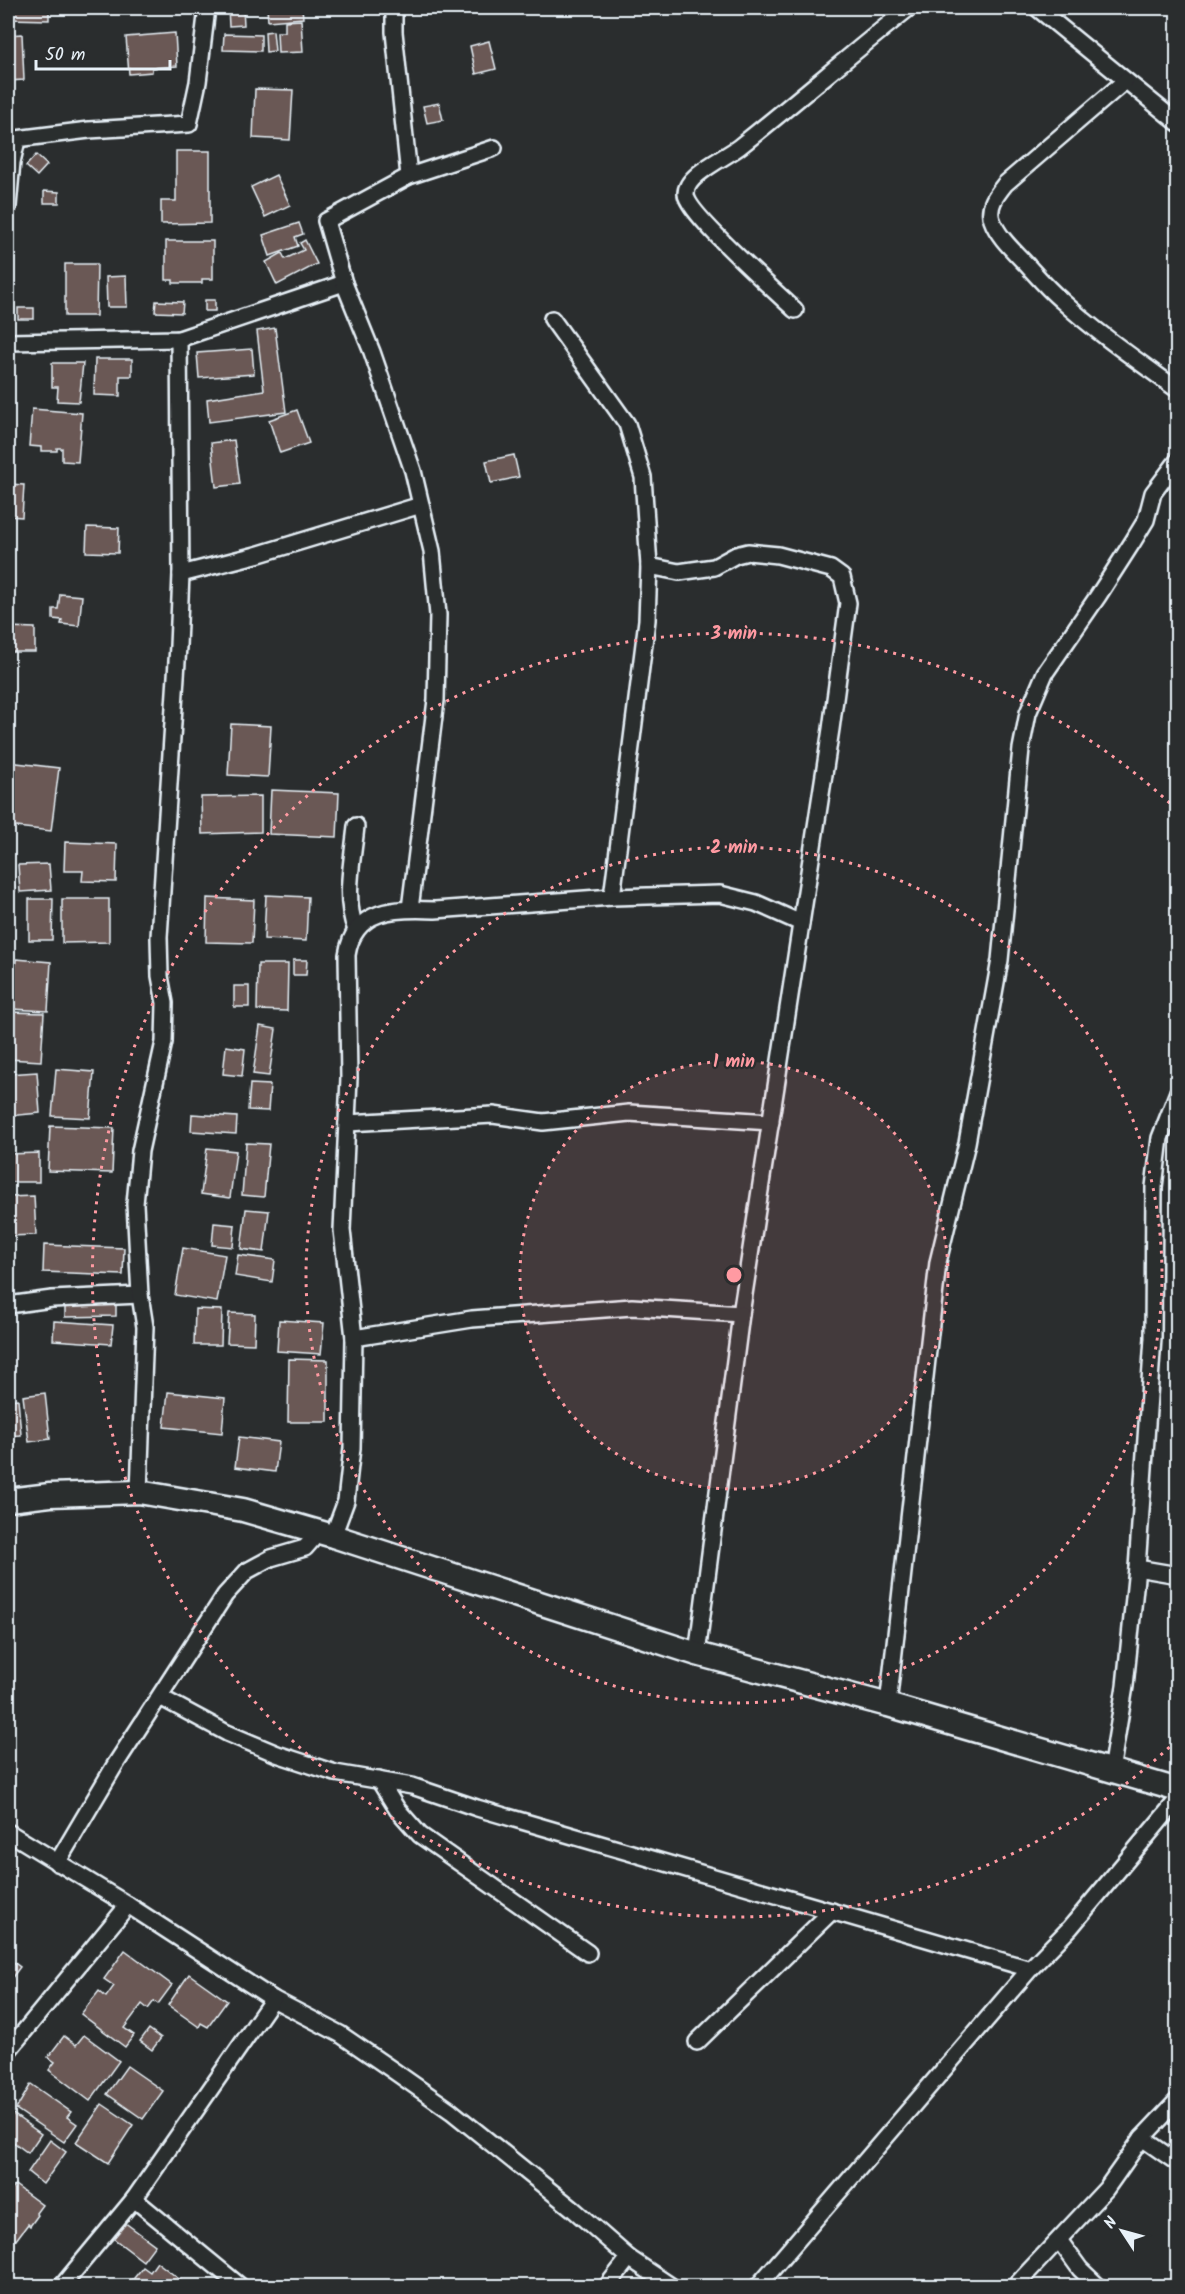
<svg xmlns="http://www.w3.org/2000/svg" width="1185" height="2294" viewBox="0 0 1185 2294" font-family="Kalam,sans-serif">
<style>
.building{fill:#6b5954;stroke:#e8f1f8;stroke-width:1.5}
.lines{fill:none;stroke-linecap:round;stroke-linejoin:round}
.street-casing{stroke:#e8f1f8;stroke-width:20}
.secondary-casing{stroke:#e8f1f8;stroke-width:27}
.street{stroke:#2a2d2e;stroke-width:15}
.secondary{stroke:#2a2d2e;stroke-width:22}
.ring{fill:none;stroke:#ff9aa2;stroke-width:3;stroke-dasharray:3 6}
.centre{fill:#ff9aa2;stroke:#2a2d2e;stroke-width:3}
.ring-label{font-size:18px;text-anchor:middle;font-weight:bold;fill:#ff9aa2;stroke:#2a2d2e;stroke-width:4.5;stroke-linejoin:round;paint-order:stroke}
</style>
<rect width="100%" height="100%" fill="#2a2d2e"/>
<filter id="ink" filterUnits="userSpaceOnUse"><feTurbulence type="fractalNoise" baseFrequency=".0167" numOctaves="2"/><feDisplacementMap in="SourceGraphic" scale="12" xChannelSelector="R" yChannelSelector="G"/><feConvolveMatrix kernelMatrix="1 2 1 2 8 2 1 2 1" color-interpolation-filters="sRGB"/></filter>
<g filter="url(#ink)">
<g class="building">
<polygon points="8,8 49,8 49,20 8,19"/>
<polygon points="228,8 243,8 244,25 229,26"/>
<polygon points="267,8 302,8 303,18 268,21"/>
<polygon points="301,20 303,52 278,53 277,32 285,32 285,21"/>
<polygon points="273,31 275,51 266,52 265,32"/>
<polygon points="175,33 177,66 152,68 152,72 129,74 126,37"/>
<polygon points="22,34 24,80 8,81 8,35"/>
<polygon points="224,34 261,35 261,51 223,50"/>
<polygon points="489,41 496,69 476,74 470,46"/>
<polygon points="255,89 293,90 290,140 253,138"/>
<polygon points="439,103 443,120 427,123 423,106"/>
<polygon points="176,151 210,151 210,223 161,224 161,201 176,201"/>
<polygon points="36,155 47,165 37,176 26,166"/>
<polygon points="276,175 290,205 265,217 251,187"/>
<polygon points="44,191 59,192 59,203 44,203"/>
<polygon points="299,223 303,234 295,237 298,246 270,256 263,235"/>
<polygon points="305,240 317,264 277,285 266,262 282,253 285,259 304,250 300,243"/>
<polygon points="166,241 213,241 213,279 202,279 202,283 173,283 173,280 166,280"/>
<polygon points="65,264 97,264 96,316 65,316"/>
<polygon points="126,276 127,307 107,307 106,277"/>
<rect x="205" y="300" width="10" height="11"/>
<polygon points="156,301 183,302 182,313 155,312"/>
<rect x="18" y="308" width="16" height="11"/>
<polygon points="275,328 286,412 209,422 207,399 264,390 257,331"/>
<polygon points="252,349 254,374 199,378 197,353"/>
<polygon points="95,359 132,359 132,376 120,376 120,396 94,395"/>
<polygon points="52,363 83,363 79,402 57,401 58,387 52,387"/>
<polygon points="32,409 82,413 78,462 62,461 62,448 57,448 57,451 41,451 41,447 29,446"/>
<polygon points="297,410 309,443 280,453 269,420"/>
<polygon points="234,440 240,484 216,487 211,443"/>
<polygon points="514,455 519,477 491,483 486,461"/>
<polygon points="8,484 24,485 22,517 8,516"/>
<polygon points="87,527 119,528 118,553 86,552"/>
<polygon points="60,594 82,596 79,626 61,624 62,620 53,619 53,609 58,609"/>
<polygon points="8,627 35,628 35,652 8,652"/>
<polygon points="231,724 271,726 268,777 228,775"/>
<polygon points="8,762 59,768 51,831 8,826"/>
<polygon points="271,790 339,793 337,837 269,834"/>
<polygon points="261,796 261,832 202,834 201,797"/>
<polygon points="65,842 117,844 116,882 82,881 83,871 64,871"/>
<polygon points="49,864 51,890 20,892 18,865"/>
<polygon points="12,866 15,891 8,891 8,867"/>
<polygon points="266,895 308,897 306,941 264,939"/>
<polygon points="207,898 254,900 252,943 206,942"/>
<polygon points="29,899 53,899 52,940 29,940"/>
<polygon points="62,899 109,899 109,942 62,943"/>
<polygon points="16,959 51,962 48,1011 12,1009"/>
<polygon points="293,960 307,960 306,975 293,975"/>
<polygon points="258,964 288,964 287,1011 257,1010"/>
<rect x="234" y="986" width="15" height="21"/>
<polygon points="8,1012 44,1013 41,1061 8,1059"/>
<polygon points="260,1026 276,1029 269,1076 253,1074"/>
<polygon points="226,1046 245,1049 242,1076 223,1074"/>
<polygon points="56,1069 94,1072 90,1118 52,1116"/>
<polygon points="37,1072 40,1113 8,1116 8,1074"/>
<polygon points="250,1084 270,1085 268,1111 248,1110"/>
<polygon points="192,1114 237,1117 236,1134 191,1131"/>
<polygon points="50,1126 114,1128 112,1173 48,1171"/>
<polygon points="246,1143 269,1144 264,1197 242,1195"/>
<polygon points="207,1148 236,1151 230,1198 201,1194"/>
<polygon points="39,1153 39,1182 8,1182 8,1154"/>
<polygon points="34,1196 36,1235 8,1236 8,1197"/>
<polygon points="246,1209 269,1211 264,1252 241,1249"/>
<polygon points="214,1223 235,1225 233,1247 212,1245"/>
<polygon points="44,1245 124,1248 123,1275 43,1272"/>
<polygon points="183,1248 225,1255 217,1302 175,1295"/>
<polygon points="238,1255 275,1260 272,1282 235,1276"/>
<polygon points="65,1302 116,1302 116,1316 65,1317"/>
<polygon points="195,1309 222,1310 221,1345 194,1345"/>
<polygon points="229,1313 255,1314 254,1344 227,1343"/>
<polygon points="279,1320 324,1323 321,1354 277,1351"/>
<polygon points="54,1321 113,1325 111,1344 53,1340"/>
<polygon points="289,1359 328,1360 328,1422 288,1422"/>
<polygon points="168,1392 225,1398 222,1433 164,1427"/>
<polygon points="45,1393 50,1439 29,1442 23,1396"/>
<polygon points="18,1399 21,1435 8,1436 8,1400"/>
<polygon points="239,1437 279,1442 275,1472 235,1467"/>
<polygon points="125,1950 172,1985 158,2004 154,2001 148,2009 142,2004 124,2028 134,2035 125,2047 81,2014 99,1991 106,1997 114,1986 104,1979"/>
<polygon points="8,1958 20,1967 8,1983"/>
<polygon points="189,1974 227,2001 208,2027 201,2023 199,2027 168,2005"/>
<polygon points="149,2029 161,2038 152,2050 140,2041"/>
<polygon points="84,2035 119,2061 90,2101 49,2070 55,2062 48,2057 64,2036 76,2045"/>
<polygon points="127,2066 163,2091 143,2119 107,2094"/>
<polygon points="31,2084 71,2112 67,2117 77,2124 64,2142 16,2109"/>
<polygon points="102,2104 133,2125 108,2163 76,2142"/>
<polygon points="13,2114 41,2134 28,2153 8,2138 8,2122"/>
<polygon points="50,2140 66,2152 43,2184 28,2172"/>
<polygon points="15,2185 42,2205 36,2213 38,2215 30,2226 28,2224 16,2240 8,2234 8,2195"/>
<polygon points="124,2222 155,2245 143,2261 113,2238"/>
<polygon points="157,2262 188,2286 135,2286 130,2283 143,2267 150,2272"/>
</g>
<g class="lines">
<defs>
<g id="street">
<polyline points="394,8 394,32 409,176"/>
<polyline points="1037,8 1178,123"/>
<path d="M1125,81L1005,184C997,194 987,206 992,220C998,237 1014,251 1026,264C1037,276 1048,289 1061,300C1097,333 1138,361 1178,390"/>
<polyline points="8,140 89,130 189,124 198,82 207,8"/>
<polyline points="8,206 12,162 17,140"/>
<path d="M795,310C777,293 686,212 686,194C685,175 725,158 739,147C796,102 852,53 909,8"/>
<polyline points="552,319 627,424 643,477 649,566 647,620 612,897"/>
<polyline points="8,342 179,339 344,283"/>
<polyline points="649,566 679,572 714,567 736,555 748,552 778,555 831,569 842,577 848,603 831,729 741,1314 697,1654"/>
<polyline points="181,574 256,555 421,505"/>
<polyline points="410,909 436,700 438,615 432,551 413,471 372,352 344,283 326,221 409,176 494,148"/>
<path d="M356,930C343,898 353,860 356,826"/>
<polyline points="347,1123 493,1115 543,1122 629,1113 771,1122"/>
<polyline points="8,1305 52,1299 140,1295"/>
<polyline points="354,1338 472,1319 632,1307 741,1314"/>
<polyline points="139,1492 145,1327 140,1295 135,1204 140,1151 164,1042 165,1003 160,976 159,937 178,646 181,574 179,339"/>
<path d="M333,1536L346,1501L352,1448L354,1338L342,1230L349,1078L347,955C354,908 396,908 435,910L612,897L720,894L756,903L801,923"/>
<polyline points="1137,1568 1178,1575"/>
<polyline points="160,1697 227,1733 277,1754 335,1773 412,1786 477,1808 1030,1969"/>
<polyline points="888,1705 938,1262 967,1143 1000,960 1021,749 1028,713 1045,673 1098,596 1132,543 1146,520 1153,493 1178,460"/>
<polyline points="1111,1771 1125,1686 1137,1568 1153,1338 1154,1187 1160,1138 1178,1092"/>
<polyline points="379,1780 397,1809 420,1835 588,1953"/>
<polyline points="8,1832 128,1905 273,1999 340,2034 394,2071 451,2111 573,2209 629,2258 671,2286"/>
<polyline points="57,1863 115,1765 225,1595 247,1571 271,1558 305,1548 319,1532"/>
<polyline points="697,2042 832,1911"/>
<polyline points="8,2051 128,1905"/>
<polyline points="1142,2138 1178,2163"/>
<polyline points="134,2199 240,2286"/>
<polyline points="1059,2240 1080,2269 1098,2286"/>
<polyline points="62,2286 134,2199 273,1999"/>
<polyline points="607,2286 629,2258"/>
<polyline points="758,2286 1030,1969 1070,1928 1178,1799"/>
<polyline points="1015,2286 1106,2189 1142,2138 1178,2100"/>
</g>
<polyline id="secondary" points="8,1500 50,1495 139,1492 243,1510 333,1536 697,1654 888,1705 1178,1790"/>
</defs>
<use href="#street" class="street-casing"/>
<use href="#secondary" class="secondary-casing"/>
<use href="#street" class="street"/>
<use href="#secondary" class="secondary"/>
</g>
</g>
<circle cx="734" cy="1275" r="214" fill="#ff9aa2" fill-opacity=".12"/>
<g class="ring">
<circle cx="734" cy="1275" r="214"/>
<circle cx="734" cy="1275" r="428"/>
<path d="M1176 1741A642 642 0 1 1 1176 809"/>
</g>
<circle cx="734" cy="1275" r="9" class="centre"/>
<g class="ring-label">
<text x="734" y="639">3 min</text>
<text x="734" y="853">2 min</text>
<text x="734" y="1067">1 min</text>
</g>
<rect width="1185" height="2294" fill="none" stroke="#2a2d2e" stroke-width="30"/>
<rect x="15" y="15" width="1155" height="2264" fill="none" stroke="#e8f1f8" stroke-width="2" filter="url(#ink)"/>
<g transform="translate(1122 2231) rotate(306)" stroke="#2a2d2e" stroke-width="4.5" paint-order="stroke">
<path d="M0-4.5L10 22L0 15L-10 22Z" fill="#e8f1f8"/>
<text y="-9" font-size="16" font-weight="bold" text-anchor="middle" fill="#e8f1f8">N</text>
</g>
<path d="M36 60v9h134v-9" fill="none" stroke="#e8f1f8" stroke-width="3"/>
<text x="45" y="60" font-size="18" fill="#e8f1f8" stroke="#2a2d2e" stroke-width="4.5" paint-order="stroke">50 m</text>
</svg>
